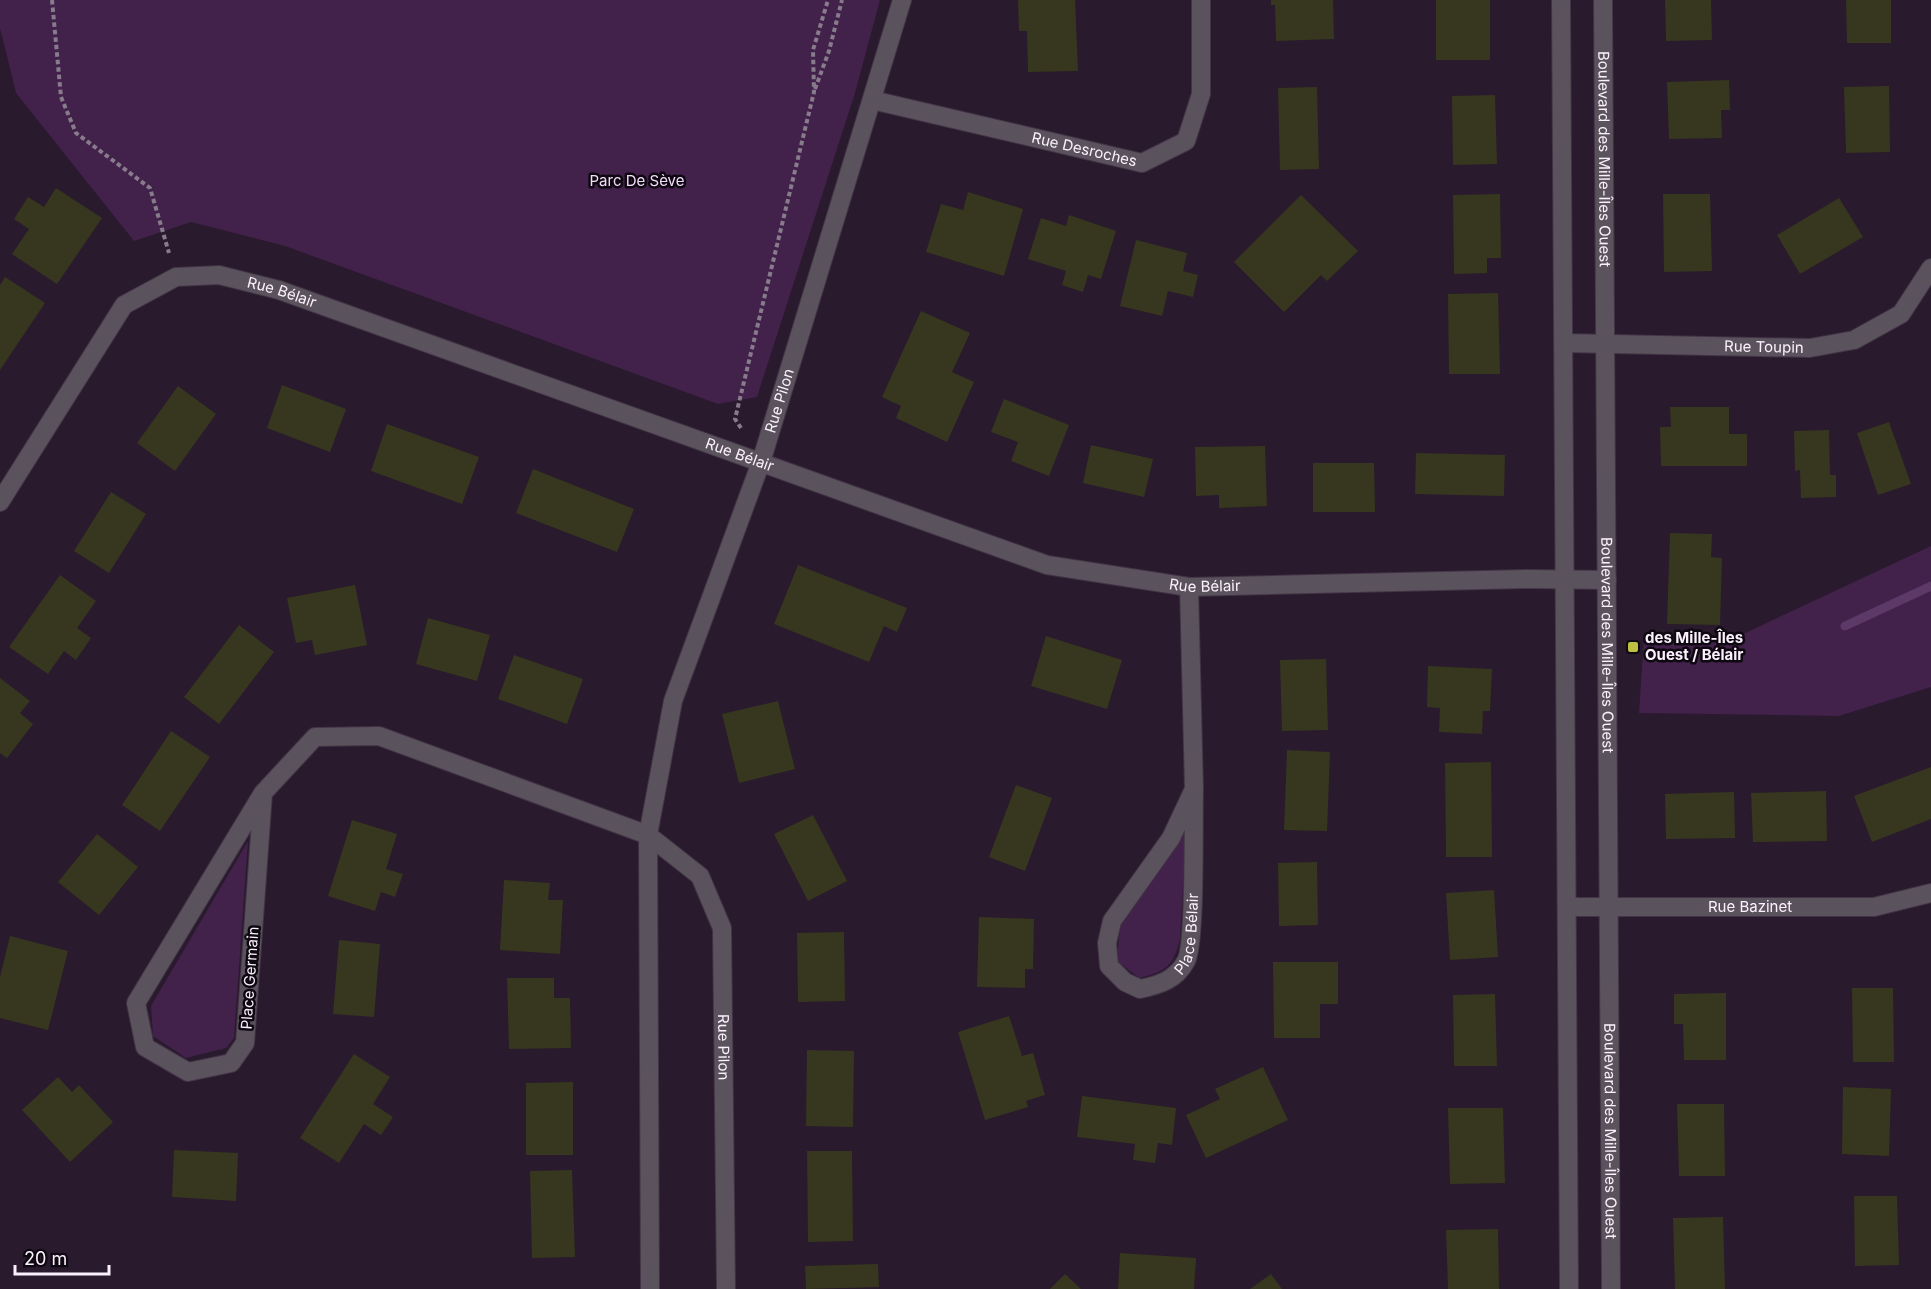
<svg xmlns="http://www.w3.org/2000/svg" width="1931" height="1289" viewBox="0 0 1931 1289" font-family="Inter,sans-serif">
<style>
.green{fill:#42214b}
.lines{fill:none;stroke-linecap:round;stroke-linejoin:round}
.stream{stroke:#5d3967;stroke-width:9}
.building{fill:#36371e}
.minor-casing{stroke:#423446;stroke-width:20}
.tertiary-casing{stroke:#423446;stroke-width:20}
.path{stroke:#887c8c;stroke-width:4;stroke-dasharray:4.5 3;stroke-linecap:butt}
.minor{stroke:#5a525c;stroke-width:18}
.tertiary{stroke:#5a525c;stroke-width:18}
.poi-dot{fill:#bebf42;stroke:#0e0810;stroke-width:2}
.labels{text-anchor:middle;stroke-width:5;stroke-linejoin:round;paint-order:stroke}
.street-label{font-size:15px;fill:#fbf1fe;stroke:#0e0810}
.park-label{font-size:15px;fill:#f2dbf9;stroke:#0e0810}
.poi-label{font-size:15px;font-weight:bold;fill:#fbf1fe;stroke:#0e0810;text-anchor:start}
</style>
<rect width="100%" height="100%" fill="#291a2d"/>
<g class="green">
<polygon points="0,0 880,0 855,93 757,397 718,404 285,246 191,222 134,241 16,93 0,28"/>
<polygon points="1931,546 1931,687 1839,716 1639,713 1644,637 1728,641"/>
<path d="M1187,820L1180,939C1173,967 1166,971 1139,978L1117,961L1120,923Z"/>
<polygon points="248,841 234,1038 226,1048 186,1058 153,1036 151,1006"/>
</g>
<g class="lines">
<polyline class="stream" points="1845,626 1931,586"/>
</g>
<g class="building">
<polygon points="1018,0 1075,0 1078,71 1028,72 1027,31 1019,31"/>
<polygon points="1271,0 1333,0 1334,39 1276,41 1275,5 1271,5"/>
<rect x="1436" y="0" width="54" height="60"/>
<polygon points="1665,0 1711,0 1712,40 1666,41"/>
<polygon points="1846,0 1891,0 1891,43 1847,43"/>
<polygon points="1729,80 1730,110 1721,110 1722,138 1669,139 1667,82"/>
<polygon points="1889,86 1890,152 1846,153 1844,87"/>
<polygon points="1317,87 1319,169 1280,170 1278,88"/>
<polygon points="1495,95 1497,164 1453,165 1452,96"/>
<polygon points="56,188 102,218 57,284 12,254 29,229 14,219 28,197 44,207"/>
<polygon points="968,192 1023,209 1004,276 926,252 941,204 963,210"/>
<polygon points="1500,194 1501,258 1487,258 1487,273 1454,274 1453,195"/>
<polygon points="1663,194 1710,194 1712,271 1664,272"/>
<polygon points="1301,195 1358,251 1327,281 1321,275 1284,312 1234,262"/>
<polygon points="1839,198 1863,237 1800,274 1777,235"/>
<polygon points="1069,215 1116,231 1101,279 1088,275 1083,292 1062,285 1066,271 1028,259 1041,218 1066,226"/>
<polygon points="1136,240 1187,253 1183,271 1198,275 1193,297 1168,291 1162,316 1120,306"/>
<polygon points="5,277 45,303 0,370 0,285"/>
<polygon points="1498,293 1500,374 1449,374 1448,294"/>
<polygon points="921,311 970,333 952,372 974,382 947,442 896,418 901,406 882,397"/>
<polygon points="282,385 346,409 330,452 267,428"/>
<polygon points="178,386 216,414 175,471 137,443"/>
<polygon points="1004,399 1069,425 1049,476 1011,461 1018,442 991,432"/>
<polygon points="1670,407 1729,407 1729,434 1747,434 1747,466 1661,466 1660,427 1671,427"/>
<polygon points="1889,422 1911,484 1878,495 1857,433"/>
<polygon points="387,424 479,457 462,504 371,471"/>
<polygon points="1829,430 1830,475 1836,475 1836,497 1801,498 1800,470 1795,471 1794,431"/>
<polygon points="1091,445 1153,459 1144,497 1083,483"/>
<polygon points="1265,446 1267,506 1219,508 1219,495 1196,496 1195,447"/>
<polygon points="1416,453 1505,455 1504,496 1415,494"/>
<polygon points="1313,463 1374,463 1375,512 1313,512"/>
<polygon points="533,469 634,509 617,552 516,513"/>
<polygon points="111,492 146,514 109,573 74,551"/>
<polygon points="1670,533 1712,534 1711,557 1722,558 1720,625 1667,624"/>
<polygon points="798,565 907,608 897,632 884,626 869,662 774,624"/>
<polygon points="60,575 96,601 77,628 91,638 76,660 64,651 48,674 9,647"/>
<polygon points="355,585 367,645 315,655 312,640 296,643 287,598"/>
<polygon points="428,618 490,635 477,681 416,664"/>
<polygon points="239,625 274,652 219,724 184,697"/>
<polygon points="1046,636 1122,660 1107,709 1031,686"/>
<polygon points="514,655 583,679 567,724 498,699"/>
<polygon points="1326,659 1328,730 1282,731 1280,660"/>
<polygon points="1428,666 1492,669 1490,711 1483,711 1482,734 1439,732 1440,708 1427,707"/>
<polygon points="0,678 30,701 20,713 33,724 7,758 0,753"/>
<polygon points="778,701 795,769 739,783 722,714"/>
<polygon points="171,731 210,757 160,831 122,805"/>
<polygon points="1287,750 1330,752 1327,831 1284,830"/>
<polygon points="1491,762 1492,857 1446,857 1445,763"/>
<polygon points="1931,767 1931,819 1872,842 1854,796"/>
<polygon points="1016,785 1052,798 1025,871 989,857"/>
<polygon points="1826,791 1827,841 1753,842 1751,793"/>
<polygon points="1734,792 1735,838 1666,839 1665,794"/>
<polygon points="813,815 847,881 808,901 774,834"/>
<polygon points="352,820 397,834 386,869 403,874 395,897 381,892 375,911 328,896"/>
<polygon points="97,834 138,867 99,915 58,882"/>
<polygon points="1317,862 1318,925 1279,926 1278,863"/>
<polygon points="504,880 550,883 548,900 563,900 560,954 500,950"/>
<polygon points="1494,890 1498,957 1450,960 1446,893"/>
<polygon points="979,917 1034,919 1033,969 1025,969 1025,988 977,987"/>
<polygon points="844,932 845,1001 798,1002 797,933"/>
<polygon points="10,936 68,951 48,1030 0,1018 0,977"/>
<polygon points="339,940 380,944 374,1017 333,1014"/>
<polygon points="1273,962 1338,962 1338,1004 1320,1004 1320,1038 1274,1038"/>
<polygon points="507,978 554,978 554,998 570,998 571,1048 509,1049"/>
<polygon points="1852,988 1893,988 1894,1062 1853,1062"/>
<polygon points="1726,993 1726,1060 1684,1060 1683,1024 1674,1024 1674,994"/>
<polygon points="1495,994 1497,1066 1454,1066 1453,995"/>
<polygon points="1009,1016 1022,1056 1033,1053 1045,1095 1026,1101 1028,1107 985,1120 958,1032"/>
<polygon points="807,1050 854,1051 853,1127 806,1126"/>
<polygon points="354,1054 390,1077 373,1104 393,1117 381,1135 364,1124 339,1163 300,1138"/>
<polygon points="1263,1067 1288,1120 1206,1158 1186,1115 1220,1099 1215,1089"/>
<polygon points="58,1077 72,1092 79,1085 113,1122 70,1162 22,1110"/>
<polygon points="573,1082 573,1155 526,1155 526,1083"/>
<polygon points="1843,1087 1891,1089 1889,1156 1842,1154"/>
<polygon points="1082,1096 1176,1108 1172,1145 1158,1143 1155,1163 1133,1160 1135,1144 1077,1137"/>
<polygon points="1677,1104 1724,1104 1725,1176 1679,1176"/>
<polygon points="1448,1108 1503,1108 1505,1183 1450,1184"/>
<polygon points="174,1150 238,1153 236,1201 172,1197"/>
<polygon points="807,1151 852,1151 853,1241 808,1242"/>
<polygon points="572,1170 575,1257 532,1258 530,1171"/>
<polygon points="1854,1196 1897,1196 1899,1265 1855,1266"/>
<polygon points="1723,1217 1725,1289 1675,1289 1673,1218"/>
<polygon points="1498,1229 1499,1289 1448,1289 1446,1230"/>
<polygon points="1120,1253 1196,1258 1194,1289 1118,1289"/>
<polygon points="878,1264 879,1287 806,1289 805,1266"/>
<polygon points="1065,1274 1081,1289 1050,1289"/>
<polygon points="1271,1274 1282,1289 1250,1289"/>
</g>
<g class="lines">
<defs>
<g id="minor">
<path id="s1" d="M872,100L1142,163L1186,141L1201,94V0"/>
<path id="s2" d="M1564,343L1810,348L1854,340L1901,314L1931,268"/>
<path id="s3" d="M0,502L124,305L176,277L219,275L279,290L1047,565L1189,587L1529,579L1607,580"/>
<path id="s4" d="M1189,587L1194,789L1171,838L1112,921L1107,943L1109,966L1125,982L1140,989C1159,985 1176,980 1186,961C1196,943 1193,819 1194,789"/>
<path id="s5" d="M263,793L245,1043L231,1063L188,1072L145,1047L136,1003L263,793L315,737L379,736L648,835L700,876L722,928L726,1289"/>
<path id="s6" d="M1567,907H1874L1931,893"/>
<path id="s7" d="M650,1289L648,835L673,701L761,462L902,0"/>
</g>
<g id="tertiary">
<polyline points="1561,0 1569,1289"/>
<path id="s8" d="M1603,0L1611,1289"/>
</g>
</defs>
<use href="#minor" class="minor-casing"/>
<use href="#tertiary" class="tertiary-casing"/>
<g class="path">
<polyline points="52,0 61,97 76,133 150,188 169,253"/>
<polyline points="815,89 829,51 842,0"/>
<polyline points="741,428 735,419 814,92 813,50 828,0"/>
</g>
<use href="#minor" class="minor"/>
<use href="#tertiary" class="tertiary"/>
</g>
<rect class="poi-dot" x="1627" y="641" width="12" height="12" rx="3"/>
<g class="labels">
<g class="street-label">
<text dy="5" stroke="none"><textPath href="#s1" startOffset="218">Rue Desroches</textPath></text>
<text dy="5" stroke="none"><textPath href="#s8" startOffset="159">Boulevard des Mille-Îles Ouest</textPath></text>
<text dy="5" stroke="none"><textPath href="#s3" startOffset="400">Rue Bélair</textPath></text>
<text dy="5" stroke="none"><textPath href="#s2" startOffset="200">Rue Toupin</textPath></text>
<text dy="5" stroke="none"><textPath href="#s7" startOffset="909">Rue Pilon</textPath></text>
<text dy="5" stroke="none"><textPath href="#s3" startOffset="886">Rue Bélair</textPath></text>
<text dy="5" stroke="none"><textPath href="#s3" startOffset="1372">Rue Bélair</textPath></text>
<text dy="5" stroke="none"><textPath href="#s8" startOffset="645">Boulevard des Mille-Îles Ouest</textPath></text>
<text dy="5" stroke="none"><textPath href="#s6" startOffset="183">Rue Bazinet</textPath></text>
<text dy="5" stroke="none"><textPath href="#s4" startOffset="526">Place Bélair</textPath></text>
<text transform="translate(250 978) rotate(-86)" y="5">Place Germain</text>
<text dy="5" stroke="none"><textPath href="#s5" startOffset="1328">Rue Pilon</textPath></text>
<text dy="5" stroke="none"><textPath href="#s8" startOffset="1131">Boulevard des Mille-Îles Ouest</textPath></text>
</g>
<g class="park-label">
<text x="637" y="186">Parc De Sève</text>
</g>
<g class="poi-label">
<text x="1645" y="643">des Mille-Îles<tspan x="1645" dy="17">Ouest / Bélair</tspan></text>
</g>
</g>
<path d="M15 1265v9h94v-9" fill="none" stroke="#fbf1fe" stroke-width="3"/>
<text x="24" y="1265" font-size="18" fill="#fbf1fe" stroke="#0e0810" stroke-width="4.5" paint-order="stroke">20 m</text>
</svg>
